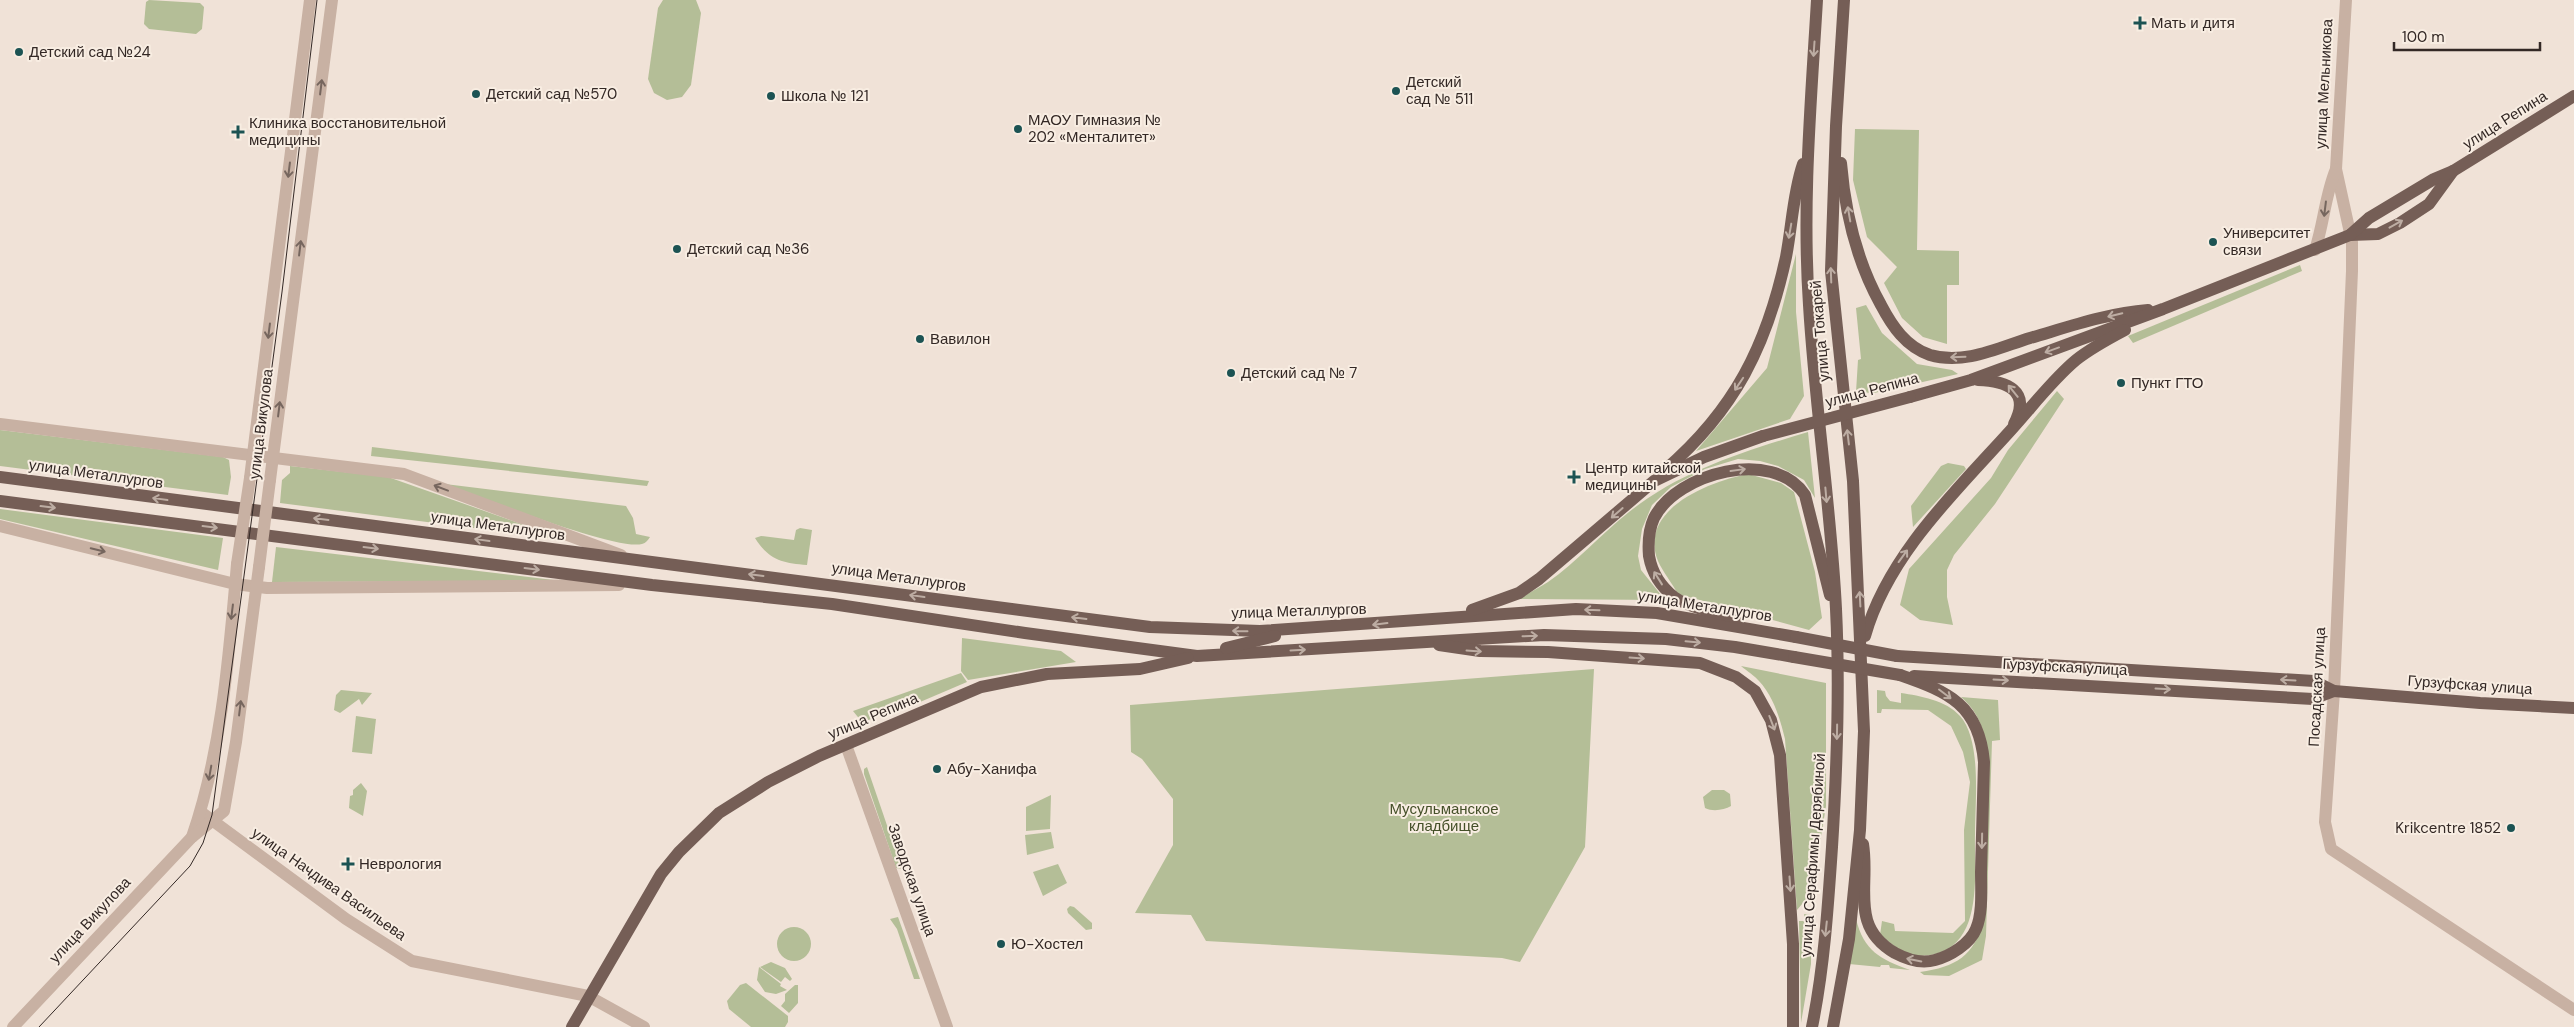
<svg xmlns="http://www.w3.org/2000/svg" width="2574" height="1027" viewBox="0 0 2574 1027" font-family="'DM Sans',sans-serif">
<style>
.green{fill:#b4be97}
.lines{fill:none;stroke-linecap:round;stroke-linejoin:round}
.minor{stroke:#c8b1a3;stroke-width:12}
.major{stroke:#755e56;stroke-width:12}
.tram{stroke:#332825;stroke-width:1}
.minor-bridge{stroke:#c8b1a3;stroke-width:12}
.major-bridge{stroke:#755e56;stroke-width:12}
.oneway{stroke:#bdada3}
.oneway2{stroke:#76665e}
.poi-dot{fill:#1c5353;stroke:#f8ede2;stroke-width:2}
.labels{text-anchor:middle;stroke-width:4;stroke-linejoin:round;paint-order:stroke}
.poi-label{font-size:15px;fill:#332825;stroke:#f8ede2;text-anchor:start}
.street-label{font-size:15px;fill:#332825;stroke:#f8ede2}
.park-label{font-size:15px;fill:#455029;stroke:#f8ede2}
</style>
<rect width="100%" height="100%" fill="#f0e2d7"/>
<g class="green">
<polygon points="149,0 200,3 204,7 202,29 196,34 149,29 144,24 146,2"/>
<polygon points="663,0 696,0 701,13 691,85 682,97 667,100 654,93 648,79 658,8"/>
<polygon points="1855,129 1919,130 1917,250 1959,251 1959,285 1947,285 1947,344 1923,337 1902,318 1884,283 1897,267 1867,237 1853,180"/>
<polygon points="1796,254 1796,312 1804,396 1790,419 1696,451 1767,368"/>
<polygon points="2300,265 2302,271 2133,343 2128,336"/>
<polygon points="1866,305 1882,333 1917,364 1952,370 1958,374 1874,393 1856,392 1858,360 1861,359 1856,308"/>
<polygon points="2057,391 2064,399 1995,504 1954,555 1947,570 1947,597 1953,625 1920,620 1900,605 1909,569 1991,478 2008,450"/>
<polygon points="0,430 223,457 229,460 231,477 228,495 0,466"/>
<path d="M1808,432L1815,498L1804,480L1778,466L1760,461L1738,459L1705,469L1671,487L1652,505L1642,529L1638,556L1641,570L1665,600L1519,599C1528,593 1539,588 1548,582C1577,562 1601,534 1629,512C1682,470 1745,451 1808,432Z"/>
<polygon points="372,447 649,481 647,486 371,456"/>
<polygon points="1948,463 1964,466 1966,469 1913,527 1911,506 1941,466"/>
<polygon points="290,466 388,477 567,540 280,503 282,480 290,473"/>
<path d="M1748,474L1781,483L1794,492L1815,572L1822,618L1809,630L1678,594C1672,583 1663,572 1658,561C1637,509 1711,481 1748,474Z"/>
<path d="M445,484L626,506L633,518L636,534L650,537C648,540 646,543 642,544C615,551 479,496 445,484Z"/>
<polygon points="0,509 223,538 218,570 0,519"/>
<path d="M800,528L812,530L807,565C782,563 769,560 755,538L761,536L794,540L796,530Z"/>
<polygon points="276,547 562,581 272,582"/>
<polygon points="962,638 1061,651 1076,662 968,680 961,671"/>
<path d="M1741,666L1826,683V806L1812,892L1797,910L1785,739C1780,719 1774,697 1759,681C1755,676 1747,671 1741,666Z"/>
<polygon points="1594,669 1585,847 1520,962 1502,958 1206,941 1191,915 1135,913 1173,845 1173,799 1142,759 1131,752 1130,705"/>
<polygon points="961,673 967,682 906,708 862,722 853,711"/>
<polygon points="341,690 372,693 362,705 359,699 340,713 334,710 336,695"/>
<path d="M1877,690L1885,691L1886,696L1890,701L1901,703V693C1920,696 1946,700 1960,716C1982,740 1975,803 1975,834C1974,872 1984,942 1935,954C1910,960 1898,949 1880,935L1882,921L1894,924L1895,931L1953,933L1965,921L1964,830L1970,782L1963,752L1951,726L1928,710L1882,709L1881,713H1877Z"/>
<path d="M1961,697L1998,700L2000,740L1992,741L1986,936L1982,960L1949,976L1924,975L1920,972C1956,967 1974,956 1984,920L1986,742C1981,723 1977,711 1961,697Z"/>
<polygon points="356,716 376,719 372,754 352,752"/>
<polygon points="867,767 902,869 896,868 864,774 864,769"/>
<polygon points="361,783 367,791 363,816 349,808 350,796 353,795 353,790"/>
<path d="M1712,790H1724L1730,794L1731,806C1724,810 1713,812 1705,808L1703,797Z"/>
<polygon points="1051,795 1050,829 1026,831 1026,807"/>
<polygon points="1051,832 1054,848 1027,855 1025,835"/>
<polygon points="1058,864 1067,883 1043,896 1033,872"/>
<polygon points="1070,906 1074,907 1092,923 1092,929 1086,930 1068,913 1067,909"/>
<polygon points="1804,914 1811,915 1811,964 1801,1023 1799,921 1805,921"/>
<polygon points="898,917 920,979 914,979 897,929 890,919"/>
<path d="M1856,919C1864,951 1880,959 1910,970L1890,968L1889,965H1881L1880,967L1849,964Z"/>
<circle cx="794" cy="944" r="17"/>
<polygon points="771,962 785,968 792,979 790,981 785,977 781,982 760,967"/>
<polygon points="759,967 781,984 780,986 787,990 776,994 765,992 757,980"/>
<polygon points="746,983 788,1016 788,1022 785,1027 751,1027 729,1009 727,1001 740,985"/>
<polygon points="795,985 798,985 798,1003 789,1013 781,1006 785,1001 785,994"/>
</g>
<g class="lines">
<g class="minor">
<polyline points="2346,0 2336,169 2352,242 2352,271 2334,691 2325,822 2331,849 2574,1010"/>
<path d="M2315,250C2324,223 2325,195 2336,169"/>
<polyline points="0,424 404,474 621,555"/>
<polyline points="250,478 310,0"/>
<polyline points="270,480 332,0"/>
<polyline points="0,526 235,584 267,588 619,585"/>
<polyline points="846,745 947,1027"/>
<polyline points="201,812 346,919 412,961 588,996 644,1027"/>
<path d="M192,837C222,750 229,655 237,564"/>
<polyline points="13,1027 192,837 224,811 236,742 259,567"/>
</g>
<g class="major">
<path d="M1841,163C1845,212 1857,262 1881,305C1892,326 1906,347 1930,355C1964,365 1998,348 2030,338C2068,327 2108,313 2148,310"/>
<polyline points="2350,235 2378,234 2400,223 2429,204 2453,171"/>
<path d="M1978,380C2006,381 2032,390 2014,424"/>
<polyline points="1910,397 1971,380 2163,309 2350,235 2369,218 2434,179 2453,171 2574,96"/>
<path d="M1665,470C1735,410 1767,345 1786,257C1792,226 1793,193 1803,164"/>
<polyline points="0,477 1150,627 1260,631 1576,609 1657,613 1796,637"/>
<polyline points="0,501 652,585 832,604 1025,633 1197,656 1544,635 1666,639 1735,647 1794,657"/>
<polyline points="1472,610 1519,593 1539,579 1654,481 1704,457 1763,436"/>
<path d="M1739,618C1721,614 1689,608 1674,597C1660,586 1652,573 1649,556C1648,544 1649,529 1654,518C1677,473 1773,447 1805,495L1830,595"/>
<path d="M1865,636C1888,555 1956,491 2011,430C2032,407 2052,380 2076,360C2091,348 2108,339 2125,330"/>
<polyline points="1439,645 1480,651 1548,652 1700,663 1736,677 1755,691 1771,720 1780,755 1793,944 1793,1027"/>
<polyline points="1226,648 1275,636"/>
<polyline points="1897,656 2314,681 2334,691 2480,703 2574,708"/>
<polyline points="1914,676 2313,699 2334,691"/>
<path d="M1863,844C1870,887 1849,926 1895,953C1908,960 1921,964 1935,960C1950,956 1970,944 1976,929C1983,913 1981,889 1981,872C1982,835 1983,799 1984,762C1979,705 1949,692 1900,675"/>
<polyline points="572,1027 661,874 679,852 719,813 768,782 819,756 981,687 1047,674 1140,669 1188,658"/>
<path d="M1812,1027C1824,968 1828,907 1832,847C1837,768 1840,689 1836,609C1831,508 1815,407 1809,305C1802,203 1811,102 1817,0"/>
<polyline points="1833,1027 1849,939 1860,830 1864,731 1853,481 1831,271 1836,126 1844,0"/>
</g>
<polyline class="tram" points="39,1027 190,866 203,843 212,815 282,292 317,0"/>
<g class="minor-bridge">
<polyline points="237,564 250,478"/>
<polyline points="259,567 270,480"/>
</g>
<g class="major-bridge">
<polyline points="1763,436 1910,397"/>
<polyline points="1796,637 1897,656"/>
<polyline points="1794,657 1900,675"/>
</g>
</g>
<defs><path id="oneway-shaft" d="M-6 0H5M1.5-3L5.5 0L1.5 3" fill="none" stroke-width="1.6" stroke-linecap="round" stroke-linejoin="round" transform="scale(1.25)"/></defs>
<g class="oneway">
<use href="#oneway-shaft" transform="translate(1814 49) rotate(94)"/>
<use href="#oneway-shaft" transform="translate(1849 214) rotate(-100)"/>
<use href="#oneway-shaft" transform="translate(2396 224) rotate(-29)"/>
<use href="#oneway-shaft" transform="translate(1790 231) rotate(100)"/>
<use href="#oneway-shaft" transform="translate(1831 275) rotate(-92)"/>
<use href="#oneway-shaft" transform="translate(2115 315) rotate(167)"/>
<use href="#oneway-shaft" transform="translate(2052 350) rotate(160)"/>
<use href="#oneway-shaft" transform="translate(1958 357) rotate(178)"/>
<use href="#oneway-shaft" transform="translate(1739 384) rotate(124)"/>
<use href="#oneway-shaft" transform="translate(2013 391) rotate(-129)"/>
<use href="#oneway-shaft" transform="translate(1848 437) rotate(-97)"/>
<use href="#oneway-shaft" transform="translate(1738 470) rotate(-8)"/>
<use href="#oneway-shaft" transform="translate(1826 495) rotate(85)"/>
<use href="#oneway-shaft" transform="translate(160 499) rotate(-172)"/>
<use href="#oneway-shaft" transform="translate(48 507) rotate(7)"/>
<use href="#oneway-shaft" transform="translate(1617 513) rotate(139)"/>
<use href="#oneway-shaft" transform="translate(321 519) rotate(-173)"/>
<use href="#oneway-shaft" transform="translate(210 527) rotate(7)"/>
<use href="#oneway-shaft" transform="translate(482 540) rotate(-172)"/>
<use href="#oneway-shaft" transform="translate(371 548) rotate(7)"/>
<use href="#oneway-shaft" transform="translate(1903 556) rotate(-54)"/>
<use href="#oneway-shaft" transform="translate(532 569) rotate(7)"/>
<use href="#oneway-shaft" transform="translate(756 575) rotate(-173)"/>
<use href="#oneway-shaft" transform="translate(1658 578) rotate(-122)"/>
<use href="#oneway-shaft" transform="translate(917 596) rotate(-172)"/>
<use href="#oneway-shaft" transform="translate(1860 599) rotate(-93)"/>
<use href="#oneway-shaft" transform="translate(1592 610) rotate(-178)"/>
<use href="#oneway-shaft" transform="translate(1079 618) rotate(-173)"/>
<use href="#oneway-shaft" transform="translate(1380 624) rotate(173)"/>
<use href="#oneway-shaft" transform="translate(1240 631) rotate(-179)"/>
<use href="#oneway-shaft" transform="translate(1530 636) rotate(-2)"/>
<use href="#oneway-shaft" transform="translate(1693 642) rotate(5)"/>
<use href="#oneway-shaft" transform="translate(1298 650) rotate(-3)"/>
<use href="#oneway-shaft" transform="translate(1474 651) rotate(4)"/>
<use href="#oneway-shaft" transform="translate(1637 658) rotate(4)"/>
<use href="#oneway-shaft" transform="translate(2001 680) rotate(3)"/>
<use href="#oneway-shaft" transform="translate(2288 680) rotate(-177)"/>
<use href="#oneway-shaft" transform="translate(2163 689) rotate(3)"/>
<use href="#oneway-shaft" transform="translate(1945 694) rotate(37)"/>
<use href="#oneway-shaft" transform="translate(1772 723) rotate(69)"/>
<use href="#oneway-shaft" transform="translate(1837 732) rotate(91)"/>
<use href="#oneway-shaft" transform="translate(1982 841) rotate(91)"/>
<use href="#oneway-shaft" transform="translate(1790 884) rotate(86)"/>
<use href="#oneway-shaft" transform="translate(1826 929) rotate(96)"/>
<use href="#oneway-shaft" transform="translate(1914 960) rotate(-169)"/>
</g>
<g class="oneway2">
<use href="#oneway-shaft" transform="translate(321 87) rotate(-83)"/>
<use href="#oneway-shaft" transform="translate(289 170) rotate(97)"/>
<use href="#oneway-shaft" transform="translate(2325 209) rotate(97)"/>
<use href="#oneway-shaft" transform="translate(300 248) rotate(-83)"/>
<use href="#oneway-shaft" transform="translate(269 331) rotate(97)"/>
<use href="#oneway-shaft" transform="translate(279 409) rotate(-83)"/>
<use href="#oneway-shaft" transform="translate(441 488) rotate(-159)"/>
<use href="#oneway-shaft" transform="translate(98 550) rotate(14)"/>
<use href="#oneway-shaft" transform="translate(232 612) rotate(97)"/>
<use href="#oneway-shaft" transform="translate(240 708) rotate(-83)"/>
<use href="#oneway-shaft" transform="translate(210 773) rotate(100)"/>
</g>
<g class="poi-dot">
<path d="M2137.5 15.5h5v5h5v5h-5v5h-5v-5h-5v-5h5z"/>
<circle cx="19" cy="52" r="5"/>
<circle cx="1396" cy="91" r="5"/>
<circle cx="476" cy="94" r="5"/>
<circle cx="771" cy="96" r="5"/>
<circle cx="1018" cy="129" r="5"/>
<path d="M235.5 124.5h5v5h5v5h-5v5h-5v-5h-5v-5h5z"/>
<circle cx="2213" cy="242" r="5"/>
<circle cx="677" cy="249" r="5"/>
<circle cx="920" cy="339" r="5"/>
<circle cx="1231" cy="373" r="5"/>
<circle cx="2121" cy="383" r="5"/>
<path d="M1571.5 469.5h5v5h5v5h-5v5h-5v-5h-5v-5h5z"/>
<circle cx="937" cy="769" r="5"/>
<circle cx="2511" cy="828" r="5"/>
<path d="M345.5 856.5h5v5h5v5h-5v5h-5v-5h-5v-5h5z"/>
<circle cx="1001" cy="944" r="5"/>
</g>
<g class="labels">
<g class="poi-label">
<text x="2151" y="28">Мать и дитя</text>
<text x="29" y="57">Детский сад №24</text>
<text x="1406" y="87">Детский<tspan x="1406" dy="17">сад № 511</tspan></text>
<text x="486" y="99">Детский сад №570</text>
<text x="781" y="101">Школа № 121</text>
<text x="1028" y="125">МАОУ Гимназия №<tspan x="1028" dy="17">202 «Менталитет»</tspan></text>
<text x="249" y="128">Клиника восстановительной<tspan x="249" dy="17">медицины</tspan></text>
<text x="2223" y="238">Университет<tspan x="2223" dy="17">связи</tspan></text>
<text x="687" y="254">Детский сад №36</text>
<text x="930" y="344">Вавилон</text>
<text x="1241" y="378">Детский сад № 7</text>
<text x="2131" y="388">Пункт ГТО</text>
<text x="1585" y="473">Центр китайской<tspan x="1585" dy="17">медицины</tspan></text>
<text x="947" y="774">Абу-Ханифа</text>
<text x="2501" y="833" text-anchor="end">Krikcentre 1852</text>
<text x="359" y="869">Неврология</text>
<text x="1011" y="949">Ю-Хостел</text>
</g>
<g class="street-label">
<text transform="translate(2324 84) rotate(-87)" y="5">улица Мельникова</text>
<text transform="translate(2505 120) rotate(-32)" y="5">улица Репина</text>
<text transform="translate(1820 331) rotate(-95)" y="5">улица Токарей</text>
<text transform="translate(1872 390) rotate(-15)" y="5">улица Репина</text>
<text transform="translate(261 424) rotate(-83)" y="5">улица Викулова</text>
<text transform="translate(96 474) rotate(8)" y="5">улица Металлургов</text>
<text transform="translate(498 526) rotate(8)" y="5">улица Металлургов</text>
<text transform="translate(899 577) rotate(8)" y="5">улица Металлургов</text>
<text transform="translate(1705 606) rotate(9)" y="5">улица Металлургов</text>
<text transform="translate(1299 611) rotate(-2)" y="5">улица Металлургов</text>
<text transform="translate(2065 667) rotate(3)" y="5">Гурзуфская улица</text>
<text transform="translate(2470 685) rotate(4)" y="5">Гурзуфская улица</text>
<text transform="translate(2317 687) rotate(-87)" y="5">Посадская улица</text>
<text transform="translate(873 716) rotate(-23)" y="5">улица Репина</text>
<text transform="translate(1813 855) rotate(-86)" y="5">улица Серафимы Дерябиной</text>
<text transform="translate(912 880) rotate(71)" y="5">Заводская улица</text>
<text transform="translate(329 884) rotate(35)" y="5">улица Начдива Васильева</text>
<text transform="translate(90 920) rotate(-47)" y="5">улица Викулова</text>
</g>
<g class="park-label">
<text x="1444" y="814">Мусульманское<tspan x="1444" dy="17">кладбище</tspan></text>
</g>
</g>
<path d="M2394 42v8h146v-8" fill="none" stroke="#332825" stroke-width="2.5"/>
<text x="2402" y="42" font-size="15" fill="#332825" stroke="#f8ede2" stroke-width="4" paint-order="stroke">100 m</text>
</svg>
